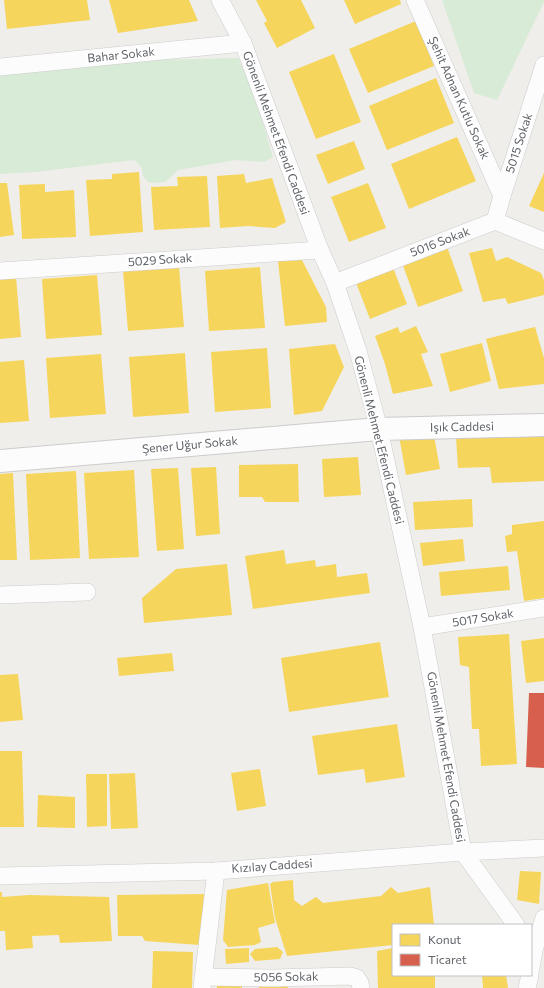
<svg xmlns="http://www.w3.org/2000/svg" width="544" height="988" viewBox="0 0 544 988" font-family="Commissioner,sans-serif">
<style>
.green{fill:#d8ebd6}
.homes{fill:#f6d55c}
.shops{fill:#d6604d}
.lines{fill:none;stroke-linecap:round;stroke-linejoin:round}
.minor-casing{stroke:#cbcccc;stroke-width:18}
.tertiary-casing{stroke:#cbcccc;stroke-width:24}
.minor{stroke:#fdfcfc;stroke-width:17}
.tertiary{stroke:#fdfcfc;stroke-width:22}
.labels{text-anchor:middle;stroke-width:4;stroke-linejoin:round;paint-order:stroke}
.street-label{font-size:12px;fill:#5f6368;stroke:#fff}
</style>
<rect width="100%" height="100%" fill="#efeeea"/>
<g class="green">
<polygon points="442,0 544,0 544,2 497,100 474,93"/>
<path d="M238,58C255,89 263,124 273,157L264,162L236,160L178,170L171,177L165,182L156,183L148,182L143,176L142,168L135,160L35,172L0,174V74L156,60Z"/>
</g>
<g class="homes">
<polygon points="4,0 87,0 90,20 7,29"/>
<polygon points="109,0 189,0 198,21 118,33"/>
<polygon points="256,0 301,0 315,28 277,48 264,23 267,21"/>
<polygon points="344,0 400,0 401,4 355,24"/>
<polygon points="416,21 434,66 368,93 349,49"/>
<polygon points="334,54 361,122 316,139 289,72"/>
<polygon points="436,78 454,123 387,150 369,106"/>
<polygon points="457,137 476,181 409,209 391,164"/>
<polygon points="354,141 365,169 328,184 316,155"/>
<polygon points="139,172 143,232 90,236 86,180 112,179 112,174"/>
<polygon points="544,173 544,212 529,206"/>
<polygon points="244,174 246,183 272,178 286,222 275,228 248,226 220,228 217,176"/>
<polygon points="207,176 210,227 154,230 151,187 178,186 177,177"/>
<polygon points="0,183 7,183 14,235 0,237"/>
<polygon points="368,183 386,228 349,242 331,197"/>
<polygon points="45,184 45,192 74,190 76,237 22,239 19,185"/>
<polygon points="446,244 463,291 418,307 401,260"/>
<polygon points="492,248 496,261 507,257 541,273 544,280 544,295 508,304 505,298 483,302 469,253"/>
<polygon points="302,260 326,307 327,322 285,326 278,261"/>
<polygon points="392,265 407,304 370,319 355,280"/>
<polygon points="179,267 184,327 128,331 123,271"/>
<polygon points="260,267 265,328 209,331 205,271"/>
<polygon points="97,275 102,335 46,339 42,279"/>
<polygon points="16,277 21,337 0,339 0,278"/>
<polygon points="416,326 428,352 421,354 433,386 393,394 385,364 375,336 398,327 400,333"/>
<polygon points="535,327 544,358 544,384 499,389 486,339"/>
<polygon points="482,343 491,381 450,392 440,354"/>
<polygon points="335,344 344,367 322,411 294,415 289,349"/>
<polygon points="267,348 271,408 215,412 211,352"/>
<polygon points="185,353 189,413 133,417 129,357"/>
<polygon points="101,354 106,414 50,418 46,358"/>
<polygon points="24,360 29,421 0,423 0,362"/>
<polygon points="433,430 440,469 406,475 399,436"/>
<polygon points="544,433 544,481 492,483 490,467 458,468 456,437"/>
<polygon points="358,457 361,495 324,497 322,459"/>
<polygon points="298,464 299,502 265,502 262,497 239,497 239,465"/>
<polygon points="216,467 220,534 196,536 191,468"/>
<polygon points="178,468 184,549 157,551 151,469"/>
<polygon points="134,470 139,557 89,559 84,473"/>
<polygon points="76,471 80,558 30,560 26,474"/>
<polygon points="13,473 17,560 0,560 0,474"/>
<polygon points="472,499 473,527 415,530 413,502"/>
<polygon points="544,521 544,598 524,601 517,551 507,552 505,536 512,534 512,525"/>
<polygon points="463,539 465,561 423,566 420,543"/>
<polygon points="284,550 286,564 315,560 316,567 336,564 337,577 367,573 370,593 253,609 245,556"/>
<polygon points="227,564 232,615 144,623 142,598 176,569"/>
<polygon points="508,566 510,590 441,596 439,572"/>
<polygon points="509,634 517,764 481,766 479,729 472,729 469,667 460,665 458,637"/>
<polygon points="544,638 544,681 526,683 521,641"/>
<polygon points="380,642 389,697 289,712 281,658"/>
<polygon points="172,653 174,671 119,676 117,658"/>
<polygon points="18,674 23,720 0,722 0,675"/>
<polygon points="397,724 405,777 366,783 364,769 318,775 312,736"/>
<polygon points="0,751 22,751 24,827 0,827"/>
<polygon points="260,769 266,806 237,811 231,773"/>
<polygon points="135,773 138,828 111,829 109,774"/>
<polygon points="86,774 107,774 107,826 87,827"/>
<polygon points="38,795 75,797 75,828 37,827"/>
<polygon points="520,871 541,872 539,904 517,900"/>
<polygon points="293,880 294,900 302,906 316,897 323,903 381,896 391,887 398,893 430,887 434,925 393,925 393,945 287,956 275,918 270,884 273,882"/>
<polygon points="268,883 275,923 258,928 261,942 255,945 228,947 223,940 227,890"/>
<polygon points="0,892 2,892 2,897 29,895 109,897 112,941 60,943 59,935 32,936 33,948 6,950 5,931 0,931"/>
<polygon points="204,894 200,945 145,941 142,936 118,936 117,895"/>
<polygon points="277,947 283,952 280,959 255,961 250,954 255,949"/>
<polygon points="249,948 249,962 226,964 225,949"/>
<polygon points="393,948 393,975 435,975 435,988 378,988 377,951"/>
<polygon points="153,951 193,952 192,988 152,988"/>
<polygon points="482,975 506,975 508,988 483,988"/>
<polygon points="286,979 288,988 259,988 258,983"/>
<polygon points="242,983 242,988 217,988 217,985"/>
</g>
<polygon class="shops" points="529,693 544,693 544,768 526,767"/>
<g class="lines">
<defs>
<g id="minor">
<polyline points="220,0 243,43 320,250 335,283 358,351 379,429 422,627 463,852 516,925"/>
<polyline points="415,0 502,196"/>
<polyline points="0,67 243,43"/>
<polyline points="495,221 502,196 544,65"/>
<polyline points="0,271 320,250"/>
<polyline points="335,283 495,221 544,241"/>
<polyline points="0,595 87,592"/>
<polyline points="422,627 544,608"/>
<polyline points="0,876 216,871 463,852 544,848"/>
<polyline points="531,968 534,950 544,918"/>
<polyline points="203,977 274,978 350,976 357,978 360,983 361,988"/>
<polyline points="202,988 216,871"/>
<polyline points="527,988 530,975"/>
</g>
<polyline id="tertiary" points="0,461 379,429 544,425"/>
</defs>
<use href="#minor" class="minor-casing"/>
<use href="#tertiary" class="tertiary-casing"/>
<use href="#minor" class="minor"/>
<use href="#tertiary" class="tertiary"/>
</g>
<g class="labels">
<g class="street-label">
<text transform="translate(121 55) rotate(-6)" y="4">Bahar Sokak</text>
<text transform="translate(459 98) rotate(66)" y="4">Şehit Adnan Kutlu Sokak</text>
<text transform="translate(276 133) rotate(70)" y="4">Gönenli Mehmet Efendi Caddesi</text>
<text transform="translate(519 143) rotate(-72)" y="4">5015 Sokak</text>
<text transform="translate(440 242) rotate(-21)" y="4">5016 Sokak</text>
<text transform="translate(160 260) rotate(-4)" y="4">5029 Sokak</text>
<text transform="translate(462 427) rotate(-1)" y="4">Işık Caddesi</text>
<text transform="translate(379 440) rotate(76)" y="4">Gönenli Mehmet Efendi Caddesi</text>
<text transform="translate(190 445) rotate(-5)" y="4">Şener Uğur Sokak</text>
<text transform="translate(483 618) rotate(-9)" y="4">5017 Sokak</text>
<text transform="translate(446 757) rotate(80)" y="4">Gönenli Mehmet Efendi Caddesi</text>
<text transform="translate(272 866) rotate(-4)" y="4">Kızılay Caddesi</text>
<text transform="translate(286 977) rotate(-1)" y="4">5056 Sokak</text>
</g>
</g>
<rect x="392" y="924" width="140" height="52" fill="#ffffff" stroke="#bfc1c3"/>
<rect x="400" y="934" width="20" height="12" fill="#f6d55c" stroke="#bfc1c3"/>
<text x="428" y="944" font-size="12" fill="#5f6368">Konut</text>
<rect x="400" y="954" width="20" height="12" fill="#d6604d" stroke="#bfc1c3"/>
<text x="428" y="964" font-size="12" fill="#5f6368">Ticaret</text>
</svg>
